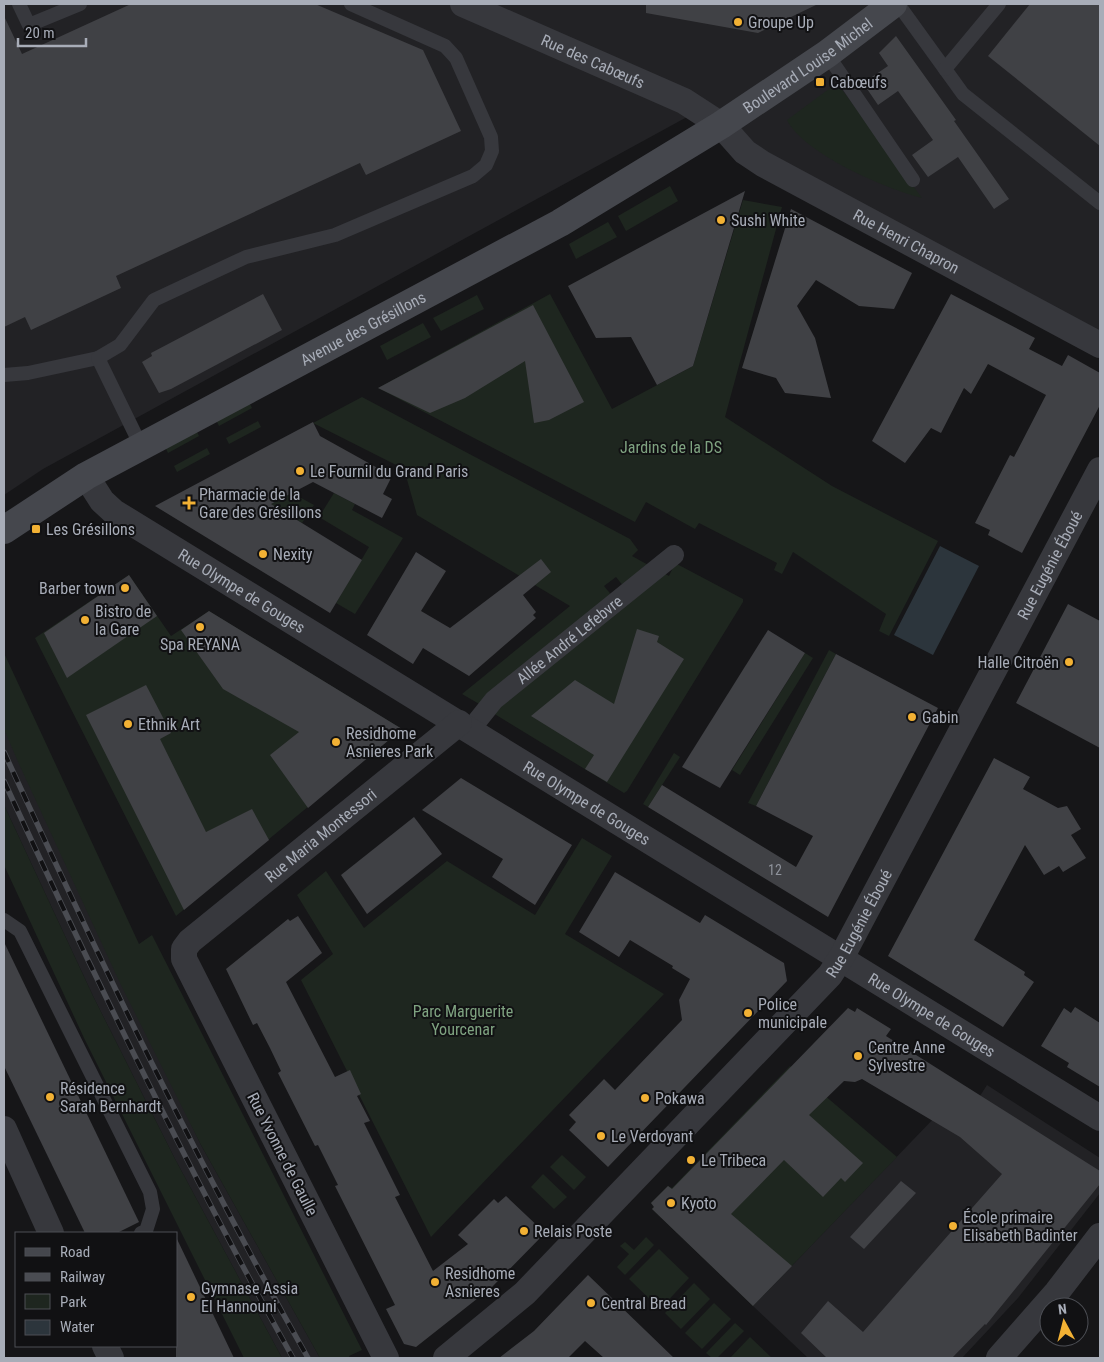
<svg xmlns="http://www.w3.org/2000/svg" width="1104" height="1362" viewBox="0 0 1104 1362" font-family="'Roboto Condensed',sans-serif">
<style>
.built{fill:#222225}
.green{fill:#1e261f}
.water{fill:#2c353c}
.building{fill:#404145}
.lines{fill:none;stroke-linecap:round;stroke-linejoin:round}
.service{stroke:#37383d;stroke-width:14}
.pedestrian{stroke:#37383d;stroke-width:20}
.minor{stroke:#37383d;stroke-width:26}
.secondary{stroke:#45474d;stroke-width:28}
.rail-casing{stroke:#4a4c52;stroke-width:5.5}
.rail{stroke:#111113;stroke-width:4;stroke-dasharray:11;stroke-linecap:butt}
.poi-dot{fill:#f2b134;stroke:#111113;stroke-width:2}
.labels{text-anchor:middle;stroke-width:4;stroke-linejoin:round;paint-order:stroke}
.number-label{font-size:14px;fill:#8e929b}
.poi-label{font-size:16px;fill:#a8adb8;stroke:#111113;text-anchor:start}
.street-label{font-size:16px;fill:#a8adb8;stroke:#111113}
.park-label{font-size:16px;fill:#7fa381;stroke:#111113}
</style>
<rect width="100%" height="100%" fill="#161618"/>
<g class="built">
<polygon points="4,4 1100,4 1100,334 687,117 43,469 4,495"/>
<polygon points="4,724 201,1145 320,1358 282,1358 175,1159 93,996 4,805"/>
<polygon points="987,1085 1100,1158 1100,1193 1018,1298 962,1358 808,1358 753,1306 965,1086 980,1096"/>
</g>
<g class="green">
<path d="M837,83L922,198C886,189 804,154 787,120Z"/>
<polygon points="670,186 678,201 626,231 618,216"/>
<polygon points="743,200 782,207 725,417 832,486 938,541 889,636 879,631 886,614 793,552 782,574 774,570 777,563 699,523 695,529 646,502 635,522 378,388 550,294 612,409 693,366"/>
<polygon points="608,222 617,237 576,259 569,244"/>
<polygon points="477,295 484,309 441,331 433,318"/>
<polygon points="423,323 431,337 387,360 380,346"/>
<polygon points="362,397 630,539 638,550 632,556 650,566 624,587 616,577 604,586 613,597 481,705 462,694 570,606 417,515 404,469 313,423"/>
<polygon points="249,402 252,408 219,426 216,420"/>
<polygon points="258,421 261,427 229,444 226,438"/>
<polygon points="196,430 199,436 168,453 165,447"/>
<polygon points="207,448 210,454 177,472 174,466"/>
<polygon points="292,493 314,505 302,523 271,504"/>
<polygon points="334,493 355,504 352,510 403,538 355,614 336,603 369,547 319,517"/>
<polygon points="675,563 743,599 743,602 627,791 624,793 493,713 660,571 669,576"/>
<polygon points="129,575 171,636 209,611 402,729 176,916 35,638"/>
<polygon points="829,650 836,654 756,806 748,803"/>
<polygon points="4,653 139,944 152,935 362,1350 349,1356 350,1358 320,1358 201,1145 120,983 19,764 4,729"/>
<polygon points="805,653 813,658 740,775 732,770"/>
<polygon points="674,753 680,757 648,807 643,804"/>
<polygon points="4,805 93,996 175,1159 282,1358 244,1358 84,1038 4,865"/>
<polygon points="582,838 612,856 565,934 664,994 431,1237 301,980 333,954 297,895 326,871 364,928 447,861 535,915"/>
<polygon points="790,1066 897,1157 753,1306 652,1209 654,1207 651,1203 668,1186 672,1188"/>
<polygon points="562,1155 586,1177 574,1190 550,1167"/>
<polygon points="543,1174 567,1197 554,1209 531,1187"/>
<polygon points="646,1237 654,1245 625,1275 617,1267 629,1254 620,1246 625,1242 634,1250"/>
<polygon points="659,1249 689,1278 660,1309 629,1279"/>
<polygon points="694,1283 710,1299 681,1329 665,1313"/>
<polygon points="714,1303 731,1319 702,1349 685,1333"/>
<polygon points="735,1323 744,1331 717,1358 712,1358 706,1353"/>
<polygon points="750,1337 772,1358 730,1358"/>
</g>
<polygon class="water" points="940,546 979,566 933,655 894,635"/>
<g class="building">
<polygon points="131,4 315,4 423,50 461,131 366,175 360,163 116,276 121,288 31,330 25,317 4,327 4,16 22,54"/>
<polygon points="646,4 818,4 758,33 646,13"/>
<polygon points="1030,4 1100,4 1100,146 988,56"/>
<polygon points="896,36 956,120 954,121 1009,199 994,209 958,157 928,177 912,155 933,140 898,91 878,105 863,83 888,66 879,53"/>
<polygon points="745,191 693,366 657,385 631,337 596,338 568,286"/>
<polygon points="791,209 912,273 894,309 859,306 816,280 797,306 815,338 831,398 785,393 776,378 742,368"/>
<polygon points="263,294 282,330 171,389 159,393 142,362 152,356 151,353"/>
<polygon points="951,294 1035,338 1029,349 1062,366 1068,355 1100,373 1100,405 1022,553 988,535 990,530 975,523 1010,455 1014,457 1046,395 988,364 971,394 964,388 941,433 931,428 905,463 872,441"/>
<polygon points="533,305 584,402 549,420 534,423 525,361 465,398 430,413 378,388"/>
<polygon points="313,422 320,436 392,476 383,494 392,499 382,518 313,482 271,504 362,560 330,613 155,506"/>
<polygon points="416,552 446,571 421,611 450,628 541,559 551,572 523,595 536,612 533,615 536,618 469,676 423,648 413,664 367,635"/>
<polygon points="129,575 157,616 67,678 44,633"/>
<polygon points="1068,604 1100,621 1100,748 1016,703"/>
<polygon points="209,611 317,677 402,729 308,808 270,755 299,732 223,689 181,630"/>
<polygon points="637,629 659,636 657,642 684,659 607,782 585,769 594,755 531,716 575,680 614,704"/>
<polygon points="768,630 805,653 720,788 682,767"/>
<polygon points="836,654 938,708 828,917 648,807 662,785 796,867 813,836 756,806"/>
<polygon points="146,685 171,733 160,739 206,832 252,809 269,840 184,910 86,715"/>
<polygon points="994,758 1030,777 1023,789 1058,808 1067,806 1081,829 1071,835 1086,858 1063,872 1059,866 1044,875 1025,845 974,940 1025,972 1024,975 1034,982 1003,1027 888,956"/>
<polygon points="461,778 572,845 535,905 492,877 503,859 422,810"/>
<polygon points="414,817 442,854 367,914 341,875"/>
<polygon points="615,872 700,923 705,915 784,963 787,981 608,1167 569,1130 576,1122 569,1115 604,1079 615,1090 682,1020 679,1000 690,979 672,968 673,966 630,940 619,957 579,932"/>
<polygon points="298,916 322,953 286,982 335,1077 350,1070 361,1094 357,1096 370,1121 364,1123 400,1195 395,1197 433,1271 468,1244 458,1235 494,1199 498,1203 506,1196 545,1233 492,1287 416,1347 404,1344 386,1309 395,1305 335,1186 338,1185 318,1145 315,1146 278,1073 281,1071 270,1048 257,1023 253,1025 226,969 288,919 290,921"/>
<polygon points="4,942 139,1222 117,1233 85,1233 4,1066"/>
<polygon points="1075,1007 1100,1023 1100,1087 1067,1067 1069,1063 1041,1046 1064,1008 1071,1013"/>
<polygon points="848,1008 855,1012 857,1008 891,1029 886,1036 1100,1171 1100,1184 986,1325 985,1324 952,1358 827,1358 801,1333 828,1301 863,1332 1002,1174 960,1137 862,1079 855,1082 844,1081 809,1115 863,1163 845,1182 841,1178 823,1197 784,1160 731,1214 792,1266 753,1306 652,1209 654,1207 651,1203 668,1186 672,1189"/>
<polygon points="901,1181 916,1193 864,1249 850,1237"/>
<polygon points="176,1237 234,1358 176,1358"/>
<polygon points="588,1275 674,1358 604,1358 585,1341 568,1358 499,1358 534,1331"/>
</g>
<g class="lines">
<g class="service">
<polyline points="19,4 29,25 80,4"/>
<polyline points="898,4 963,94 1100,203"/>
<polyline points="827,54 913,180"/>
<polyline points="945,69 999,4"/>
<polyline points="4,375 28,373 98,358"/>
<polyline points="141,446 98,358 120,345 154,300 246,257 335,235 473,176 486,165 492,151 491,137 456,58 445,46 351,4"/>
<polyline points="4,920 20,931 150,1192 153,1209 146,1231 141,1233"/>
</g>
<path class="pedestrian" id="s1" d="M470,730L494,700L674,555"/>
<g class="minor">
<path id="s2" d="M463,4L684,101L721,125L745,152L763,164L1100,345"/>
<path id="s3" d="M86,476L102,501L114,512L1100,1118"/>
<polyline points="4,1129 51,1233"/>
<polyline points="105,1346 111,1358"/>
<path id="s4" d="M386,1358L184,959V949L190,941L459,723"/>
<path id="s5" d="M446,1358L525,1293L830,975L841,958L1100,470"/>
<polyline points="999,1358 1057,1292 1100,1236"/>
</g>
<path class="secondary" id="s6" d="M4,530L86,476L560,223L721,125L827,54L893,4"/>
<defs>
<g id="rail">
<path d="M4,752C98,957 196,1161 308,1358"/>
<path d="M4,781C94,977 188,1170 293,1358"/>
</g>
</defs>
<use href="#rail" class="rail-casing"/>
<use href="#rail" class="rail"/>
</g>
<g class="poi-dot">
<circle cx="738" cy="22" r="5"/>
<rect x="815" y="77" width="10" height="10" rx="2.5"/>
<circle cx="721" cy="220" r="5"/>
<circle cx="300" cy="471" r="5"/>
<path d="M186.5 495.5h5v5h5v5h-5v5h-5v-5h-5v-5h5z"/>
<rect x="31" y="524" width="10" height="10" rx="2.5"/>
<circle cx="263" cy="554" r="5"/>
<circle cx="125" cy="588" r="5"/>
<circle cx="85" cy="620" r="5"/>
<circle cx="200" cy="627" r="5"/>
<circle cx="1069" cy="662" r="5"/>
<circle cx="912" cy="717" r="5"/>
<circle cx="128" cy="724" r="5"/>
<circle cx="336" cy="742" r="5"/>
<circle cx="748" cy="1013" r="5"/>
<circle cx="858" cy="1056" r="5"/>
<circle cx="50" cy="1097" r="5"/>
<circle cx="645" cy="1098" r="5"/>
<circle cx="601" cy="1136" r="5"/>
<circle cx="691" cy="1160" r="5"/>
<circle cx="671" cy="1203" r="5"/>
<circle cx="953" cy="1226" r="5"/>
<circle cx="524" cy="1231" r="5"/>
<circle cx="435" cy="1282" r="5"/>
<circle cx="191" cy="1297" r="5"/>
<circle cx="591" cy="1303" r="5"/>
</g>
<g class="labels">
<g class="number-label">
<text x="775" y="875">12</text>
</g>
<g class="poi-label">
<text x="748" y="28">Groupe Up</text>
<text x="830" y="88">Cabœufs</text>
<text x="731" y="226">Sushi White</text>
<text x="310" y="477">Le Fournil du Grand Paris</text>
<text x="199" y="500">Pharmacie de la<tspan x="199" dy="18">Gare des Grésillons</tspan></text>
<text x="46" y="535">Les Grésillons</text>
<text x="273" y="560">Nexity</text>
<text x="115" y="594" text-anchor="end">Barber town</text>
<text x="95" y="617">Bistro de<tspan x="95" dy="18">la Gare</tspan></text>
<text x="200" y="650" text-anchor="middle">Spa REYANA</text>
<text x="1059" y="668" text-anchor="end">Halle Citroën</text>
<text x="922" y="723">Gabin</text>
<text x="138" y="730">Ethnik Art</text>
<text x="346" y="739">Residhome<tspan x="346" dy="18">Asnieres Park</tspan></text>
<text x="758" y="1010">Police<tspan x="758" dy="18">municipale</tspan></text>
<text x="868" y="1053">Centre Anne<tspan x="868" dy="18">Sylvestre</tspan></text>
<text x="60" y="1094">Résidence<tspan x="60" dy="18">Sarah Bernhardt</tspan></text>
<text x="655" y="1104">Pokawa</text>
<text x="611" y="1142">Le Verdoyant</text>
<text x="701" y="1166">Le Tribeca</text>
<text x="681" y="1209">Kyoto</text>
<text x="963" y="1223">École primaire<tspan x="963" dy="18">Elisabeth Badinter</tspan></text>
<text x="534" y="1237">Relais Poste</text>
<text x="445" y="1279">Residhome<tspan x="445" dy="18">Asnieres</tspan></text>
<text x="201" y="1294">Gymnase Assia<tspan x="201" dy="18">El Hannouni</tspan></text>
<text x="601" y="1309">Central Bread</text>
</g>
<g class="street-label">
<text dy="6" stroke="none"><textPath href="#s2" startOffset="142">Rue des Cabœufs</textPath></text>
<text dy="6" stroke="none"><textPath href="#s6" startOffset="929">Boulevard Louise Michel</textPath></text>
<text dy="6" stroke="none"><textPath href="#s2" startOffset="506">Rue Henri Chapron</textPath></text>
<text dy="6" stroke="none"><textPath href="#s6" startOffset="412">Avenue des Grésillons</textPath></text>
<text dy="6" stroke="none"><textPath href="#s5" startOffset="1008">Rue Eugénie Éboué</textPath></text>
<text dy="6" stroke="none"><textPath href="#s3" startOffset="196">Rue Olympe de Gouges</textPath></text>
<text dy="6" stroke="none"><textPath href="#s1" startOffset="135">Allée André Lefebvre</textPath></text>
<text dy="6" stroke="none"><textPath href="#s3" startOffset="601">Rue Olympe de Gouges</textPath></text>
<text dy="6" stroke="none"><textPath href="#s4" startOffset="635">Rue Maria Montessori</textPath></text>
<text dy="6" stroke="none"><textPath href="#s5" startOffset="602">Rue Eugénie Éboué</textPath></text>
<text dy="6" stroke="none"><textPath href="#s3" startOffset="1006">Rue Olympe de Gouges</textPath></text>
<text transform="translate(283 1154) rotate(63)" y="6">Rue Yvonne de Gaulle</text>
</g>
<g class="park-label">
<text x="671" y="453">Jardins de la DS</text>
<text x="463" y="1017">Parc Marguerite<tspan x="463" dy="18">Yourcenar</tspan></text>
</g>
</g>
<rect width="1104" height="1362" fill="none" stroke="#a8adb8" stroke-width="10"/>
<rect x="15" y="1232" width="162" height="115" fill="#111113" stroke="#4d4f55"/>
<rect x="25" y="1248" width="25" height="8" fill="#45474d" stroke="#4d4f55"/>
<text x="60" y="1257" font-size="15" fill="#a8adb8">Road</text>
<rect x="25" y="1273" width="25" height="8" fill="#4a4c52" stroke="#4d4f55"/>
<text x="60" y="1282" font-size="15" fill="#a8adb8">Railway</text>
<rect x="25" y="1294" width="25" height="15" fill="#1e261f" stroke="#4d4f55"/>
<text x="60" y="1307" font-size="15" fill="#a8adb8">Park</text>
<rect x="25" y="1320" width="25" height="15" fill="#2c353c" stroke="#4d4f55"/>
<text x="60" y="1332" font-size="15" fill="#a8adb8">Water</text>
<g transform="translate(1064 1322) rotate(353)"><circle r="24" fill="#111113" stroke="#4d4f55"/>
<path d="M0-4L9 19L0 12L-9 19Z" fill="#f2b134"/>
<text y="-8" font-size="14" font-weight="bold" text-anchor="middle" fill="#a8adb8">N</text>
</g>
<path d="M18 38v8h68v-8" fill="none" stroke="#a8adb8" stroke-width="2.5"/>
<text x="25" y="38" font-size="15" fill="#a8adb8" stroke="#111113" stroke-width="4" paint-order="stroke">20 m</text>
</svg>
